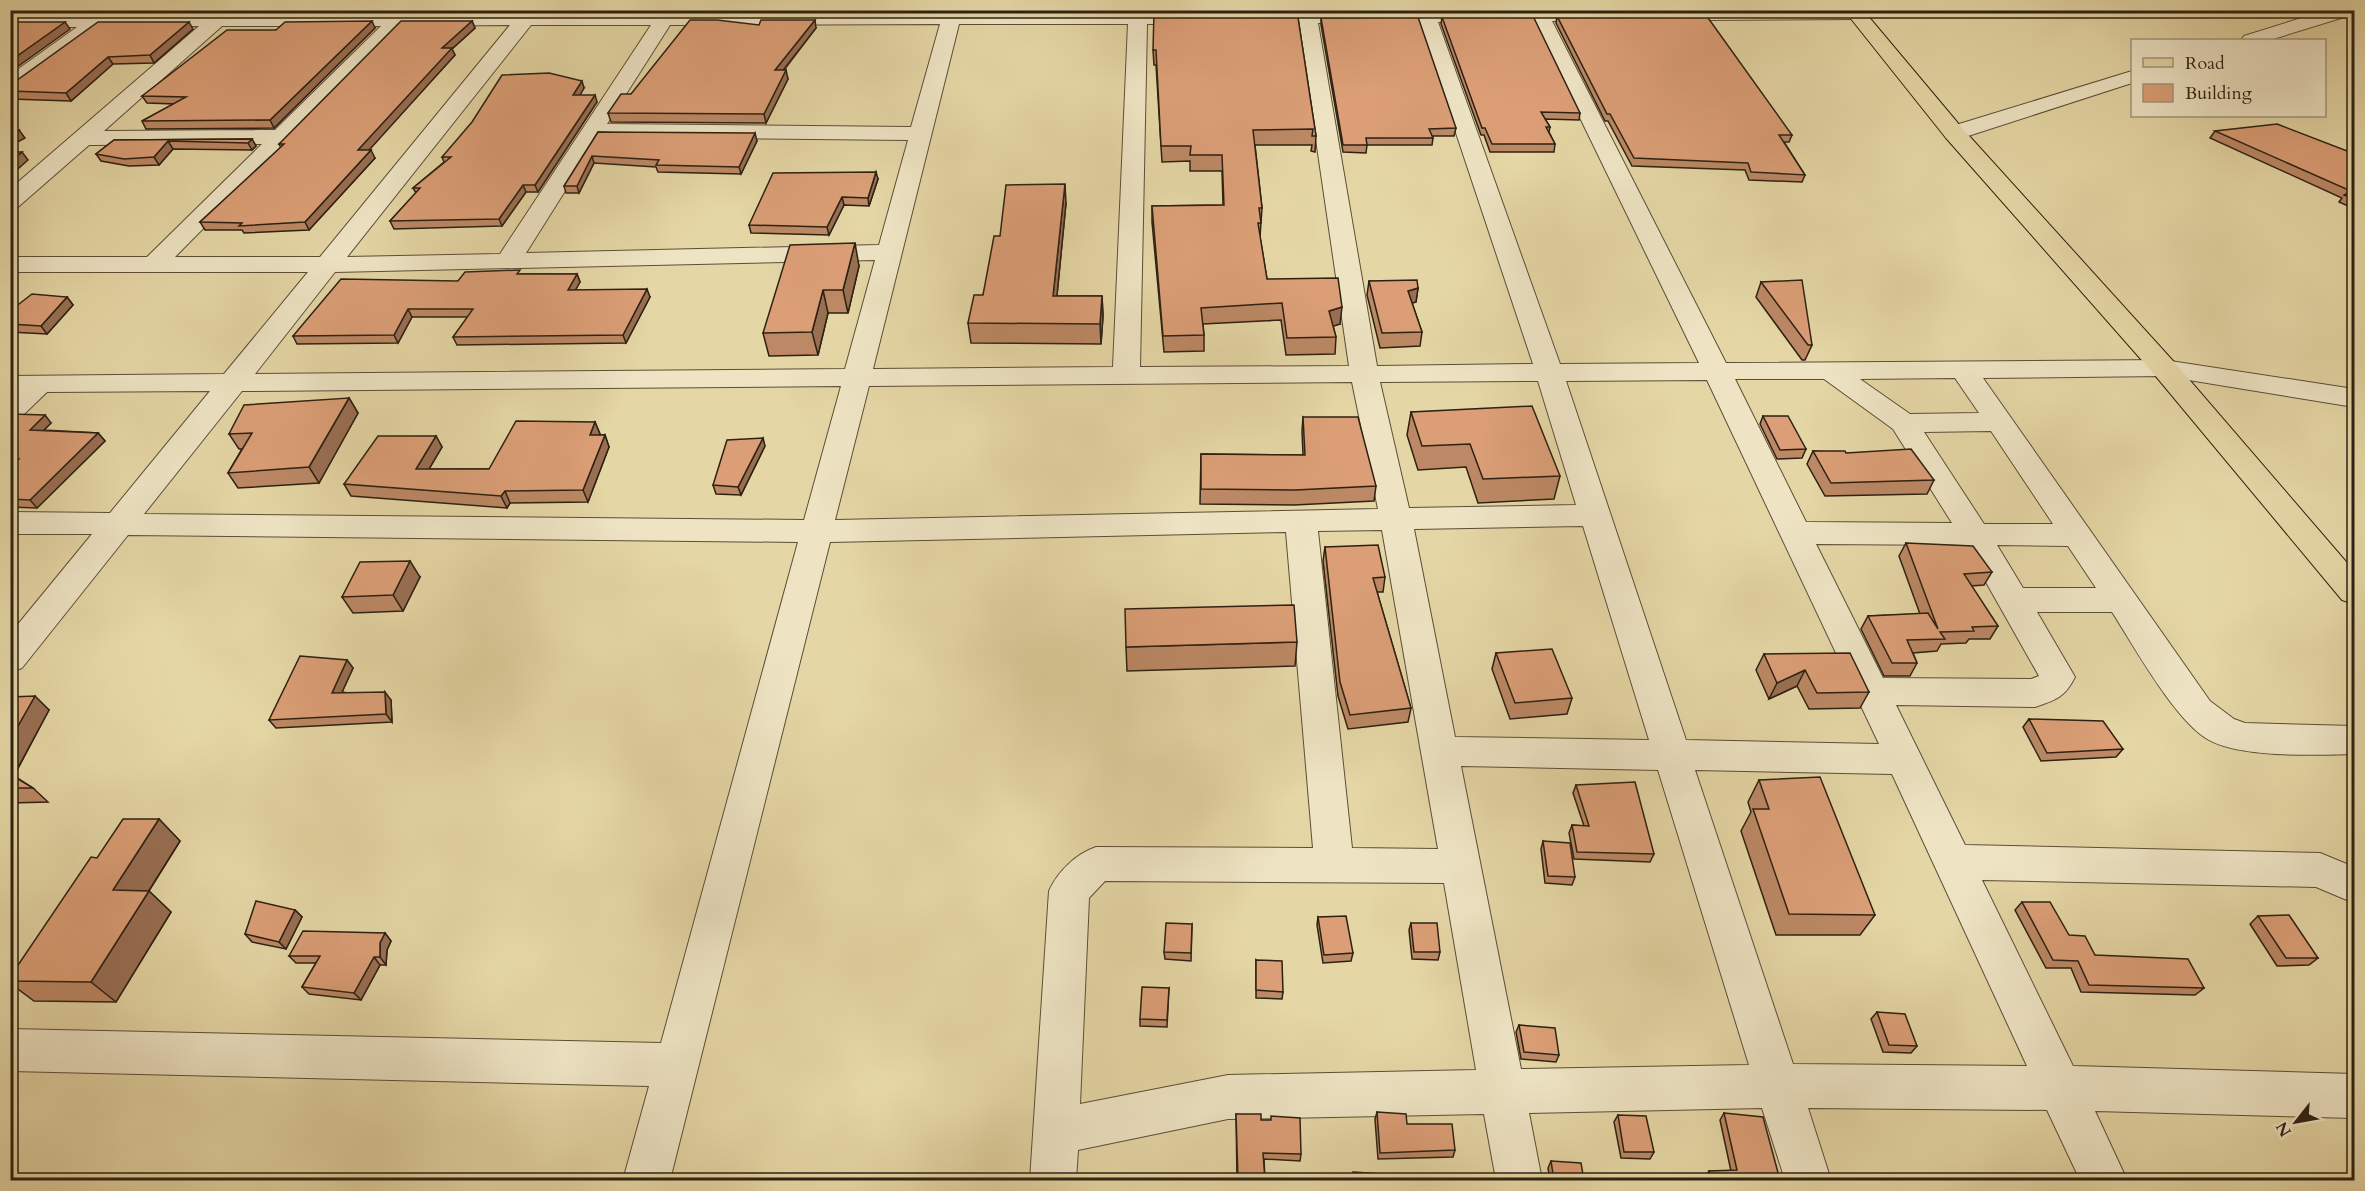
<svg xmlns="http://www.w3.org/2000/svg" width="2365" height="1191" viewBox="0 0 2365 1191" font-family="Cardo,serif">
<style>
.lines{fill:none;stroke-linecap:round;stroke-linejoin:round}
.street-casing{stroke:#5b4e37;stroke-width:2}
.primary-casing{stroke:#2d2112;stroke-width:2}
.street{fill:#eee4c4;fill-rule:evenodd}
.primary{fill:#e5d6a5;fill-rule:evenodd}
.wall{fill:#bc8865;stroke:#2d2112;stroke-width:1.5}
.shaded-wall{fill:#996f53;stroke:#2d2112;stroke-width:1.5}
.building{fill:#db9e76;stroke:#2d2112;stroke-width:1.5}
</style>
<rect width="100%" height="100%" fill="#e5d6a5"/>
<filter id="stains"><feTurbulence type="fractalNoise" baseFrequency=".00333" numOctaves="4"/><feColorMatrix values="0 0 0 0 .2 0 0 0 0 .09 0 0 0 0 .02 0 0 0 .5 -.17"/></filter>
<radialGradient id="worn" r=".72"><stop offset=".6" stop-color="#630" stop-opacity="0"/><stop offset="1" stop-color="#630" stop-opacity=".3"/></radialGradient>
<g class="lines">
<defs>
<g id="street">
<path d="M218,10H234V15L520,14L523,10H542L540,14H658L660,10H679L677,14L943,13V10H962V13L1128,12L1129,10H1147V12L1207,14L1210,18L1207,22L1200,24H1147L1140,367L1349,366L1299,23L1254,24L1247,22L1244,18L1247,14L1297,10H1863L1864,13L1862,17L1855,19L1552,21L1726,363L2164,360L2354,389V407L2164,376L1983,378L2210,701L2234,719L2245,723L2354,726V754C2316,755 2241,758 2209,740C2175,721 2134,646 2112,612H2037L2075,677C2065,697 2056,700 2035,707L1896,705L1965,845L2320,853L2354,867V903L2316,887L1982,880L2073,1066L2354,1074V1118L2095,1111L2127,1180H2080L2047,1110L1808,1108L1831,1180H1785L1762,1108L1529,1113L1542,1180H1496L1484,1114L1228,1119L1078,1150L1076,1180H1030L1049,891C1058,871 1076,854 1096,847L1313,848L1286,532L830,542L670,1180H623L649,1086L10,1071V1029L661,1043L798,542L128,535L22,668L10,672V634L92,534H10V512L110,513L210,391L47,392L20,418L10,421V396L14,392H10V376L224,374L308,272H10V257H147L262,144L89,145L18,207L10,209V189L199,26L102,27L17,89L10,91V75L77,27H10V15H93L103,11L111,15H213ZM1533,21L1699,363L1560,364L1438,22ZM1419,22L1533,364L1377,366L1318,23ZM940,24L911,127L607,124L670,25ZM959,24H1128L1113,367L873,369ZM510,25L320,257H175L403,26ZM531,25H651L500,254L347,257ZM222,26H381L275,130L104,131ZM599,137L908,140L879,245L526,253ZM875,260L845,369L255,374L335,272ZM1955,378L1979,413L1910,414L1860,379ZM1735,379H1824L1893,429L1952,523L1806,522ZM1707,380L1879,744L1686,740L1566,381ZM1538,381L1576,505L1409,508L1380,382ZM1352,382L1378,509L835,520L869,386ZM841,386L804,520L144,514L242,391ZM1991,431L2053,524H1984L1924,432ZM1583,526L1649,740L1455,737L1414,529ZM1382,530L1438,849L1352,848L1318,531ZM1816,544L1965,545L2039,676L2031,679L1883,678ZM1997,545L2068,546L2096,588H2023ZM1461,766L1658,770L1749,1065L1521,1069ZM1695,770L1892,774L2027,1066L1793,1064ZM1105,881L1444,883L1476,1070L1228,1075L1080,1104L1089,898Z"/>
<polygon points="2327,10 2354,10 2354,14 2270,40 2241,40 2244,36"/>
<polygon points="2132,71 2132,83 1962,138 1954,140 1946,138 1943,133 1946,128"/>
</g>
<polygon id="primary" points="1844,10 1863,10 1962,128 2174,362 2354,571 2354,604 2342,600 2154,374 1946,138"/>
</defs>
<use href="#street" class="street-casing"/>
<use href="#primary" class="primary-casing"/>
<use href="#street" class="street"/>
<use href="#primary" class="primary"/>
</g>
<g class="wall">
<polygon points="10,10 98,10 93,13 10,13"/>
<polygon points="106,10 214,10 211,13 112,13"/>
<polygon points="307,10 493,10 491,13 308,13"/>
<polygon points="782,10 830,10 829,12 782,12"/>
<polygon points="1297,11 1316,136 1315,152 1311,151 1312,145 1255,145 1262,208 1260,237 1267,279 1340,324 1333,326 1336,337 1335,354 1286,355 1281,320 1203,324 1204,335 1204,351 1164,352 1152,222 1152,206 1223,205 1222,171 1190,171 1190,161 1162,162 1156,65 1154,65 1153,50"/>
<polygon points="1557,16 1792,135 1789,142 1784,142 1805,175 1802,182 1749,180 1745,170 1632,166 1608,121 1605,121 1556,23"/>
<polygon points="1442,17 1580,113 1579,120 1545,119 1550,127 1549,132 1555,144 1554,152 1490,152 1484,135 1481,135 1441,24"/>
<polygon points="1321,18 1456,128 1454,136 1432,136 1433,138 1432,145 1367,145 1366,153 1343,152 1321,25"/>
<polygon points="472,21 475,28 452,49 455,55 368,150 375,158 309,230 244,233 242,230 205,230 200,222 281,148 279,144"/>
<polygon points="759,25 816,28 784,70 788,79 766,123 611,122 608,113 631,94"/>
<polygon points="375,28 274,128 146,129 142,121 174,104 147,103 142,96 276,30"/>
<polygon points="193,29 154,63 113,64 71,101 10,99 10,84"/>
<polygon points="584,88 580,95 597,102 538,192 526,192 502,226 394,229 390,221 416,193 413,188 444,162 442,157"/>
<polygon points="2215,131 2355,154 2355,209 2339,202 2342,198 2210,138"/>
<polygon points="598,132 757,141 741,174 658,172 656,167 594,163 579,193 566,193 564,186"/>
<polygon points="252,139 256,146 252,150 173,149 159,165 129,166 101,161 96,154 114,140"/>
<polygon points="878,179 869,206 844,205 829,235 751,233 749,225"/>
<polygon points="1066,203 1057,296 1102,296 1103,316 1101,344 971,343 968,323 983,295 1000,236"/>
<polygon points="859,266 848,313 828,313 818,355 769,356 763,333"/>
<polygon points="522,274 577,274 580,282 575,290 650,297 626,343 457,345 453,337 468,317 412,317 398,343 297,344 293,336 458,281"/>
<polygon points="1369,281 1418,288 1416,302 1412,303 1422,332 1420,346 1380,348 1367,295"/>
<polygon points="1761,282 1812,345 1805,360 1802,360 1756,297"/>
<polygon points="67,297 73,305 47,334 10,332 10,311"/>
<polygon points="349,398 358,413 319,483 238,488 228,473 242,449 239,449 229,434"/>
<polygon points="1411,412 1560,476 1554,499 1478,503 1466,467 1418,470 1407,435"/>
<polygon points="10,414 51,423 44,430 98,433 105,441 37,508 10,507 10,467 12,465 10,465"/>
<polygon points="1763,416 1806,449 1802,458 1777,459 1760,424"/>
<polygon points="1303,417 1376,486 1374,501 1294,505 1200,504 1201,454 1303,455 1302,431"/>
<polygon points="595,422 600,434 599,435 605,435 609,447 588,502 510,503 507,508 351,496 344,484 436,436 442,447 429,469 489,469"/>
<polygon points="765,446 741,495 716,494 713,485"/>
<polygon points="1813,451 1846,453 1934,480 1927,494 1825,496 1807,464"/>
<polygon points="1906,543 1992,572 1984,585 1971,586 1998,626 1990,639 1969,639 1966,643 1941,644 1937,651 1913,653 1917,663 1910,676 1884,676 1861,629 1868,616 1920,614 1899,556"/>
<polygon points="1325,547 1385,577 1383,592 1377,592 1411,708 1408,722 1348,729 1338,696 1323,561"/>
<polygon points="420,577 403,611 353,613 342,597"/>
<polygon points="1297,642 1295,666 1127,671 1126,647"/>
<polygon points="1496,653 1572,698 1567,714 1510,719 1492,669"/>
<polygon points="1764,654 1869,692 1860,708 1809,709 1797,686 1769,699 1756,670"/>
<polygon points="347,660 353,668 342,692 391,700 392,722 276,728 269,720"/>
<polygon points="10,697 49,710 14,776 33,788 48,802 10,803"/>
<polygon points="2029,719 2123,749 2116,757 2041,761 2023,727"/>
<polygon points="1759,780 1875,915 1860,935 1776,935 1741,831 1751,812 1748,802"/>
<polygon points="1576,785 1654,854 1650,862 1574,859 1569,833 1572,825 1584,826 1573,793"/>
<polygon points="159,819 180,841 149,891 171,912 116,1002 34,1001 10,983 10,977 97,858"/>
<polygon points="1543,841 1575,877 1572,885 1545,883 1541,849"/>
<polygon points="2022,902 2069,935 2095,955 2204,988 2195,995 2081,992 2071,968 2046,968 2015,910"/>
<polygon points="295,910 302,917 286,949 252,942 245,934"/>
<polygon points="2258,916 2318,958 2309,965 2277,966 2250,924"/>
<polygon points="1318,917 1353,953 1351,961 1323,963 1317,925"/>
<polygon points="1411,923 1440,952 1438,960 1412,959 1409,930"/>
<polygon points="1192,924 1191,961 1165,959 1164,952"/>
<polygon points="385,933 391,941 387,950 386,965 380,965 361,1000 309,994 302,987 316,963 296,963 289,956"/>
<polygon points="1256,960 1283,992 1282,999 1256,998"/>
<polygon points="1169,988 1167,1027 1140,1026 1140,1019"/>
<polygon points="1877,1012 1917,1046 1911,1053 1883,1052 1871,1019"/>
<polygon points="1519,1025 1559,1055 1556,1062 1521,1059 1516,1032"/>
<polygon points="1377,1112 1407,1124 1455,1150 1453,1157 1378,1159 1375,1119"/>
<polygon points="1724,1113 1780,1180 1705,1180 1704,1178 1709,1171 1731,1171 1720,1120"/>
<polygon points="1236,1114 1261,1120 1301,1154 1300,1161 1264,1159 1265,1180 1237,1180"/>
<polygon points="1618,1115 1654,1152 1650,1159 1621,1158 1614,1122"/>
<polygon points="1551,1161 1584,1180 1550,1180 1548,1168"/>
</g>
<g class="shaded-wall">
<polygon points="815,20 816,28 777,78 775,70"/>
<polygon points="372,21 375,28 274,128 270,120"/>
<polygon points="472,21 475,28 452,49 455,55 362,158 358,150 442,48"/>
<polygon points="65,22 70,29 10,72 10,61"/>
<polygon points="189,22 193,29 154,63 150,55"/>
<polygon points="108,57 113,64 71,101 66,93"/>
<polygon points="786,70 788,79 766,123 764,114"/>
<polygon points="582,81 584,88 576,102 573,95"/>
<polygon points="595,95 597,102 538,192 535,185"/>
<polygon points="19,130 25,138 10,146 10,135"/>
<polygon points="755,133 757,141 741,174 739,167"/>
<polygon points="252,139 256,146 252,150 248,143"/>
<polygon points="168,141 173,149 159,165 154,157"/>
<polygon points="371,150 375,158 309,230 305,222"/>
<polygon points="22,152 28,160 10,176 10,162"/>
<polygon points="592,156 594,163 579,193 577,186"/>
<polygon points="876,172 878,179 869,206 868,198"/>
<polygon points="1065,184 1066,203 1055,315 1053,296"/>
<polygon points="523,185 526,192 502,226 499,219"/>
<polygon points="842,197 844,205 829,235 827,227"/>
<polygon points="855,243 859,266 848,313 843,290"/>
<polygon points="577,274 580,282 571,298 568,290"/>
<polygon points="1418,288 1416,302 1406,305 1408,291"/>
<polygon points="647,289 650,297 626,343 623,335"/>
<polygon points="823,290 828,313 818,355 812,332"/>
<polygon points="1102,296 1103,316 1101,344 1100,324"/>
<polygon points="67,297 73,305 47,334 41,326"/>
<polygon points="1342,307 1340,324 1328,328 1329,311"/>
<polygon points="408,309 412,317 398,343 394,335"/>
<polygon points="349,398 358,413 319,483 309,467"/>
<polygon points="45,415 51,423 36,438 30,430"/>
<polygon points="595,422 600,434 595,447 590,435"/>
<polygon points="98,433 105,441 37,508 30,500"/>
<polygon points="605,435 609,447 588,502 583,490"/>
<polygon points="436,436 442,447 422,481 416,469"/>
<polygon points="763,438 765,446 741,495 738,487"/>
<polygon points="505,491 510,503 507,508 501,496"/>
<polygon points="410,561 420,577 403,611 393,595"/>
<polygon points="347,660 353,668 338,701 332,693"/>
<polygon points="1805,670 1797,686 1769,699 1777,683"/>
<polygon points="385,692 391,700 392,722 386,714"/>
<polygon points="35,696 49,710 12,779 10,778 10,740"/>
<polygon points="159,819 180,841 136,911 113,890"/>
<polygon points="149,891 171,912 116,1002 91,982"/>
<polygon points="295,910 302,917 286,949 279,942"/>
<polygon points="385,933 391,941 387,950 386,965 380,957 380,943"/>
<polygon points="374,957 380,965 361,1000 354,993"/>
</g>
<g class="building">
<polygon points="1297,11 1316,136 1312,136 1313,129 1253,130 1262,208 1259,208 1261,223 1258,223 1267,279 1338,278 1342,307 1329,311 1336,337 1287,338 1282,303 1201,308 1204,335 1163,336 1152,206 1224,205 1222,155 1190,155 1191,146 1161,146 1156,50 1153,50 1154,12"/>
<polygon points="1706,15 1792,135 1779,135 1805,175 1751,172 1748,163 1634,158 1610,114 1607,114 1557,16"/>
<polygon points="1533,16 1580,113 1541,112 1550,127 1546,127 1555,144 1492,144 1485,128 1482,128 1442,17"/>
<polygon points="1418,17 1456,128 1429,129 1433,138 1366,138 1367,145 1343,145 1321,18"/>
<polygon points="690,20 717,20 759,25 761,20 815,20 775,70 786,70 764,114 608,113 621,94 631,94"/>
<polygon points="372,21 270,120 142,121 186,97 142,96 227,30 276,30 285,22"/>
<polygon points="401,21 472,21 442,48 452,48 358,150 371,150 305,222 239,226 242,223 200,222 284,144 279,144"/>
<polygon points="10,22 65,22 10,61"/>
<polygon points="98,22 189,22 150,55 108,57 66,93 10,91 10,84 13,83"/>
<polygon points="549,73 582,81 573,95 595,95 535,185 523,185 499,219 390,221 420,188 413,188 451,157 442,157 472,122 502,75"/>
<polygon points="2277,124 2355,154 2355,199 2344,195 2351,191 2215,131"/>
<polygon points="10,128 19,130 10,135"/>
<polygon points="598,132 755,133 739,167 656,165 659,160 592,156 577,186 564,186"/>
<polygon points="252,139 248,143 168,141 154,157 124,159 96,154 114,140"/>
<polygon points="10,152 22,152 10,162"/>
<polygon points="876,172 868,198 842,197 827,227 749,225 773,173"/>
<polygon points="1065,184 1053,296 1102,296 1100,324 968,323 974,295 983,295 994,236 1000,236 1006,185"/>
<polygon points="855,243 843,290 823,290 812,332 763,333 790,245"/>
<polygon points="520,270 517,274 577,274 568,290 647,289 623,335 453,337 473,309 408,309 394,335 293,336 341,279 458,281 465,272"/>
<polygon points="1417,280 1418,288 1408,291 1422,332 1382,333 1369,281"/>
<polygon points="1802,280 1812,345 1808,345 1761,282"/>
<polygon points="32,294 67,297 41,326 10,324 10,311"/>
<polygon points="349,398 309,467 228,473 252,433 229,434 244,405"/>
<polygon points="1532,406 1560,476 1483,479 1470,444 1422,446 1411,412"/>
<polygon points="10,414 45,415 30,430 98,433 30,500 10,499 10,467 19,459 10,458"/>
<polygon points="1763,416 1788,416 1806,449 1780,450"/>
<polygon points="1303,417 1358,417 1376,486 1295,490 1201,489 1201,454 1305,455"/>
<polygon points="516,421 595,422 590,435 605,435 583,490 505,491 501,496 344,484 378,436 436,436 416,469 489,469"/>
<polygon points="763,438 738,487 713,485 727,440"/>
<polygon points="1911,449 1934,480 1831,483 1813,451 1845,451 1846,453"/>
<polygon points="1906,543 1973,546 1992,572 1964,574 1998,626 1972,627 1974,631 1940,632 1945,639 1907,640 1917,663 1892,663 1868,616 1928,613 1938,629"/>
<polygon points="1378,545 1385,577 1373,578 1411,708 1350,715 1340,682 1325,547"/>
<polygon points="410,561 393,595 342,597 360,562"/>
<polygon points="1294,605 1297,642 1126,647 1125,609"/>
<polygon points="1552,649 1572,698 1515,703 1496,653"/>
<polygon points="1850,653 1869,692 1817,693 1805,670 1777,683 1764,654"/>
<polygon points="300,656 347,660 332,693 385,692 386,714 269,720"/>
<polygon points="35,696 10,740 10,697"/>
<polygon points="2029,719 2103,721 2123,749 2047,753"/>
<polygon points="10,774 33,788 10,788"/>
<polygon points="1820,777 1875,915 1789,914 1753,809 1769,809 1759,780"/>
<polygon points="1635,782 1654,854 1577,852 1572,825 1589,826 1576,785"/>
<polygon points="123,819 159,819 113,890 149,891 91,982 10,981 10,977 91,857 97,858"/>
<polygon points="1543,841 1570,843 1575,877 1548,876"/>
<polygon points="256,901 295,910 279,942 245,934"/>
<polygon points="2022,902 2050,902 2069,935 2085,936 2095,955 2188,959 2204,988 2089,985 2078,961 2053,960"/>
<polygon points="2289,915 2318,958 2286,958 2258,916"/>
<polygon points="1346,916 1353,953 1324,955 1318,917"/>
<polygon points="1166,923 1192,924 1191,953 1164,952"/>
<polygon points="1411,923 1437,923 1440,952 1414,952"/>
<polygon points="303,931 385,933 380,943 380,957 374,957 354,993 302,987 320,956 289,956"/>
<polygon points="1256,960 1282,961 1283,992 1256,990"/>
<polygon points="1142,987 1169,988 1167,1020 1140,1019"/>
<polygon points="1877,1012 1905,1014 1917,1046 1889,1045"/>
<polygon points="1519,1025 1555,1028 1559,1055 1524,1052"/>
<polygon points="1377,1112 1406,1114 1407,1124 1452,1124 1455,1150 1380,1153"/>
<polygon points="1724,1113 1763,1117 1780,1180 1711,1180 1709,1171 1737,1170"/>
<polygon points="1236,1114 1261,1114 1261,1120 1271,1120 1271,1116 1300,1118 1301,1154 1263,1153 1265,1180 1238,1180"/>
<polygon points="1618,1115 1646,1116 1654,1152 1624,1152"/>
<polygon points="1551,1161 1581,1163 1584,1180 1554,1180"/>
<polygon points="1353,1172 1383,1174 1384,1180 1354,1180"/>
</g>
<rect width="2365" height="1191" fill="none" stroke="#e5d6a5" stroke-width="36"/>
<rect x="12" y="12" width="2341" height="1167" fill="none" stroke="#2d2112" stroke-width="3"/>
<rect x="18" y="18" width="2329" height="1155" fill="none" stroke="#2d2112" stroke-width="1.5"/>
<rect x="2131" y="39" width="195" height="78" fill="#eee4c4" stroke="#a1967d" stroke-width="1.5"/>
<rect x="2143" y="58" width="30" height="9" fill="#e5d6a5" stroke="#a1967d" stroke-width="1.5"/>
<text x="2185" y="69" font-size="18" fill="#2d2112">Road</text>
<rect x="2143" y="84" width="30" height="18" fill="#db9e76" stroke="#a1967d" stroke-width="1.5"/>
<text x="2185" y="99" font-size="18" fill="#2d2112">Building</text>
<g transform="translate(2296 1122) rotate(239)" stroke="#eee4c4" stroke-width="4.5" paint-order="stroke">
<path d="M0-4.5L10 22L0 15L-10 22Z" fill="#2d2112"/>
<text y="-9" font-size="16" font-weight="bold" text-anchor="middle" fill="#2d2112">N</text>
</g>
<rect width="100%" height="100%" filter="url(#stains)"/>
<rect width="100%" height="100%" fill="url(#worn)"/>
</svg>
